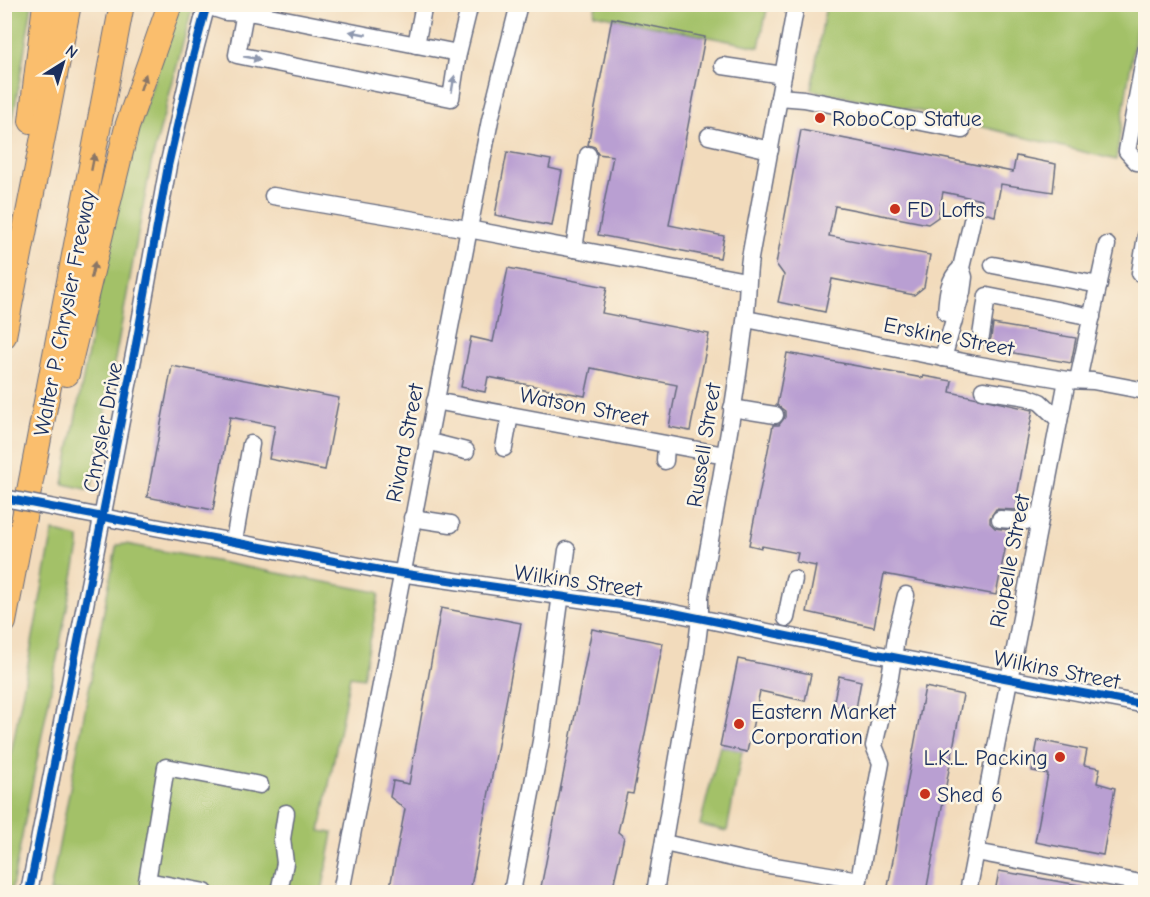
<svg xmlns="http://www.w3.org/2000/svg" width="1150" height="897" viewBox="0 0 1150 897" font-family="'Comic Neue',sans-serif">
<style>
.green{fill:#a3c168;stroke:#5f7863;stroke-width:1.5}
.building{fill:#b99fd2}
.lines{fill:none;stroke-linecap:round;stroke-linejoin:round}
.minor-casing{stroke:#666b7f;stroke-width:19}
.highway-casing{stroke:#666b7f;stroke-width:26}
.minor{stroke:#fff;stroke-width:16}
.highway{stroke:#fabe6d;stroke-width:24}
.minor-bridge-casing{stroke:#666b7f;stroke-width:19;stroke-linecap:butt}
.minor-bridge{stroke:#fff;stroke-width:16}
.cycleway-casing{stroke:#fcf5e5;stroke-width:11}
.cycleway{stroke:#0057b8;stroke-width:8}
.oneway{fill:#8d97ae}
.oneway2{fill:#8a7666}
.poi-dot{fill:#c8321e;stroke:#fcf5e5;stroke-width:2}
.labels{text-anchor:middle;stroke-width:5;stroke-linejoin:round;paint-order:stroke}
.poi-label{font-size:22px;fill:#1b2f5e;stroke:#fcf5e5;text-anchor:start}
.street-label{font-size:22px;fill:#1b2f5e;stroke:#fcf5e5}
</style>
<rect width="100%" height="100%" fill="#fcf5e5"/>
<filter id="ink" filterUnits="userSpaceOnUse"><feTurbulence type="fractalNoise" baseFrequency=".0167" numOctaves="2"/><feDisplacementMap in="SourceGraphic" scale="12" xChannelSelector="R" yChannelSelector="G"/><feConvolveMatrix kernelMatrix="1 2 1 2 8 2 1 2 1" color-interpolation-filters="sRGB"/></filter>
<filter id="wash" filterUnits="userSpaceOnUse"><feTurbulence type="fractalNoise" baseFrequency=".008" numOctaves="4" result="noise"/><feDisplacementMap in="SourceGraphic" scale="24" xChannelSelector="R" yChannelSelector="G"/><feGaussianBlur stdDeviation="1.35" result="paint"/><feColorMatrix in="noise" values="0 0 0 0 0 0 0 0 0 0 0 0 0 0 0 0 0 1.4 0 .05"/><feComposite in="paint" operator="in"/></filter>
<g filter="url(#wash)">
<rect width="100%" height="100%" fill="#f2dbbc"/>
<g class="green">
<polygon points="5,4 32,5 5,168 4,5"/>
<polygon points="177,5 193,5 151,164 91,490 63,484 117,199"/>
<polygon points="596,5 596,4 768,5 759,47 594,14"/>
<polygon points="826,5 1140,5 1116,160 923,112 811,90"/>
<polygon points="53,531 79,538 79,547 11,892 5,892 5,786"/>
<polygon points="126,544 377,592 379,594 363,678 350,676 320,831 333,833 322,892 50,892 116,548 117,545"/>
<polygon points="720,746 742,751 727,831 700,825"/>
</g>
<g id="blocks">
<g class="building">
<polygon points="612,18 705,37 669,225 724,236 720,258 598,235 613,156 598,154 595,147 588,145"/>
<polygon points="801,130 1013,172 1016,156 1056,164 1053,192 1001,184 995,216 984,213 981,205 982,200 943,192 938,217 928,224 835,206 829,236 930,255 924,287 914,295 832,279 825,312 778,302 784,275 776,264"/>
<polygon points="507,152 551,160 549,168 562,171 552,226 495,215"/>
<polygon points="508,268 607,287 602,313 709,334 690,431 669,427 677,385 591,368 585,396 488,377 485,392 461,387 471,337 493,342"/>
<polygon points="993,324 1076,338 1071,363 985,348 991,338"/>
<polygon points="787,353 923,378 923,376 952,381 950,392 1033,410 1017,496 1018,497 1016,510 996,509 990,518 990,523 995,528 1009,530 996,595 884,574 874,627 807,612 816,566 796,562 798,553 762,546 761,548 749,545 773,425 779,425 785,417 785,411 777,405"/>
<polygon points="172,366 339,398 325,470 269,459 275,426 230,417 213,510 147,497"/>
<polygon points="441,608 521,623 470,892 389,892 405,809 390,797 393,781 409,784"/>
<polygon points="592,629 663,643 633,794 627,793 618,832 624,837 614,882 616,885 615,892 540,892"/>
<polygon points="738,659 811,674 805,701 760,691 747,752 720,746"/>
<polygon points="839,676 861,681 856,709 833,705"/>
<polygon points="925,687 963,695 926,892 887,892"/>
<polygon points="1038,740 1087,750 1084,765 1100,768 1097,783 1115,788 1103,855 1035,842 1048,774 1032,771"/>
<polygon points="999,871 1084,886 1084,892 995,892"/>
</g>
</g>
</g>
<g filter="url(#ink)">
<use href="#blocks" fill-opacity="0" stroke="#666b7f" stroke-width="1.5"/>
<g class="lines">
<defs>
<g id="minor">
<polyline points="207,6 226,12 254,13 458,53 470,4"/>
<polyline points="245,12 237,55 451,98 458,53"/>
<polyline points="416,45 424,4"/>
<polyline points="1146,51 1142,71 1146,72"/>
<polyline points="723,66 783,75"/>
<polyline points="1142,71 1127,151 1137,162 1146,163"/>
<polyline points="779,97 804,99 962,130"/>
<polyline points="709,136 770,150"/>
<polyline points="273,196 468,229 746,281"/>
<polyline points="574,249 588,155"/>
<polyline points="993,265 1099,285"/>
<polyline points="1140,273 1146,236"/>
<path d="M951,314L946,313C947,296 948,279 961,268"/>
<polyline points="746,319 974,364 1067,380 1093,381 1146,391"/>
<polyline points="981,336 987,296 1092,317"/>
<polyline points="943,358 962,292 964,277 961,268 974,212"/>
<polyline points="1078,380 1107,245"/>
<polyline points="983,390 1027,397 1040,402 1059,420"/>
<polyline points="435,401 725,455"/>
<polyline points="732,408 775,415"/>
<polyline points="427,441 466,451"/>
<polyline points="504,448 510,415"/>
<polyline points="665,461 666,445"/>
<polyline points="81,513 386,571 669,612 856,650 1146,705"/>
<polyline points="412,518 451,524"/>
<polyline points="1000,519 1026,521 1041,513"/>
<polyline points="234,541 251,444"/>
<polyline points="786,618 794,579"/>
<polyline points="664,843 746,861 859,880 881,763 874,746 890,677 897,632 906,595"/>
<polyline points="976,852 1146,884"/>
<polyline points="29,892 136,344 168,166 192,61 207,4"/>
<polyline points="205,892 147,881 166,767 260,785"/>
<polyline points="279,892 285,863 282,839 286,813"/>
<polyline points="341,892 490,120 519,4"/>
<polyline points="512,892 541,741 567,550"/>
<path d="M655,892L696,652L700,618V596C716,505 734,413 745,321C748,300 747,279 750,258L796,4"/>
<polyline points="968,892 1067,380"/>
</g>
<g id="highway">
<polyline points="31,121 45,4"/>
<polyline points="4,336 69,4"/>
<polyline points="67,374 127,127 170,4"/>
<polyline points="4,622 122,4"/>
</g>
</defs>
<use href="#minor" class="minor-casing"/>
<use href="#highway" class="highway-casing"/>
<use href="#minor" class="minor"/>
<use href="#highway" class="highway"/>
<defs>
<polyline id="minor-bridge" points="4,498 81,513"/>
</defs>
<use href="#minor-bridge" class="minor-bridge-casing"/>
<use href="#minor-bridge" class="minor-bridge"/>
<defs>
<g id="cycleway">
<polyline points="4,498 386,571 669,612 856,650 1146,705"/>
<polyline points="29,892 136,344 168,166 192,61 207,4"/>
</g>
</defs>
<use href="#cycleway" class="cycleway-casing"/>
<use href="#cycleway" class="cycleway"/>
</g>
<defs><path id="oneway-solid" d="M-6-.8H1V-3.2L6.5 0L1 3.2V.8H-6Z" transform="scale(1.5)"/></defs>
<g class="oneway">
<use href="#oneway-solid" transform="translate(358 33) rotate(-169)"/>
<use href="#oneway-solid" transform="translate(252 58) rotate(11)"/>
<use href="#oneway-solid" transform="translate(453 84) rotate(-80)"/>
</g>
<g class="oneway2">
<use href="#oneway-solid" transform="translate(143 82) rotate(-71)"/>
<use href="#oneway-solid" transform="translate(93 162) rotate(-79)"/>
<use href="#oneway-solid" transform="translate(93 270) rotate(-77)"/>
</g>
</g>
<g class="poi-dot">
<circle cx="820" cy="118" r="6"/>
<circle cx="895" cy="209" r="6"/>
<circle cx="739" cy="724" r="6"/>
<circle cx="1060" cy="757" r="6"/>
<circle cx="925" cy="794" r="6"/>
</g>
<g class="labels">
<g class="poi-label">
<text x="832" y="126">RoboCop Statue</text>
<text x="907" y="217">FD Lofts</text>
<text x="751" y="719">Eastern Market<tspan x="751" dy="25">Corporation</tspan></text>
<text x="1048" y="765" text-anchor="end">L.K.L. Packing</text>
<text x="937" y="802">Shed 6</text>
</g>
<g class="street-label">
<text transform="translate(64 313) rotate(-79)" y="8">Walter P. Chrysler Freeway</text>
<text transform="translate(949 336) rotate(11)" y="8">Erskine Street</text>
<text transform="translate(584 406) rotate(11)" y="8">Watson Street</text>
<text transform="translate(102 427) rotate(-79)" y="8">Chrysler Drive</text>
<text transform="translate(404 443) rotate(-79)" y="8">Rivard Street</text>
<text transform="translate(703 445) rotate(-81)" y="8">Russell Street</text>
<text transform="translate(1009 561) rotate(-79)" y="8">Riopelle Street</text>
<text transform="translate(578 580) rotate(8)" y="8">Wilkins Street</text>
<text transform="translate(1057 669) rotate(11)" y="8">Wilkins Street</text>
</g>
</g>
<rect width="1150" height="897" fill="none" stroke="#fcf5e5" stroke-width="24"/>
<g transform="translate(63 63) rotate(37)" stroke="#fcf5e5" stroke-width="4.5" paint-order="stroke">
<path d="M0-4.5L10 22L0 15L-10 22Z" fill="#1b2f5e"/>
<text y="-9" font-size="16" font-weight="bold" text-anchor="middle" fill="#1b2f5e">N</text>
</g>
</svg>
